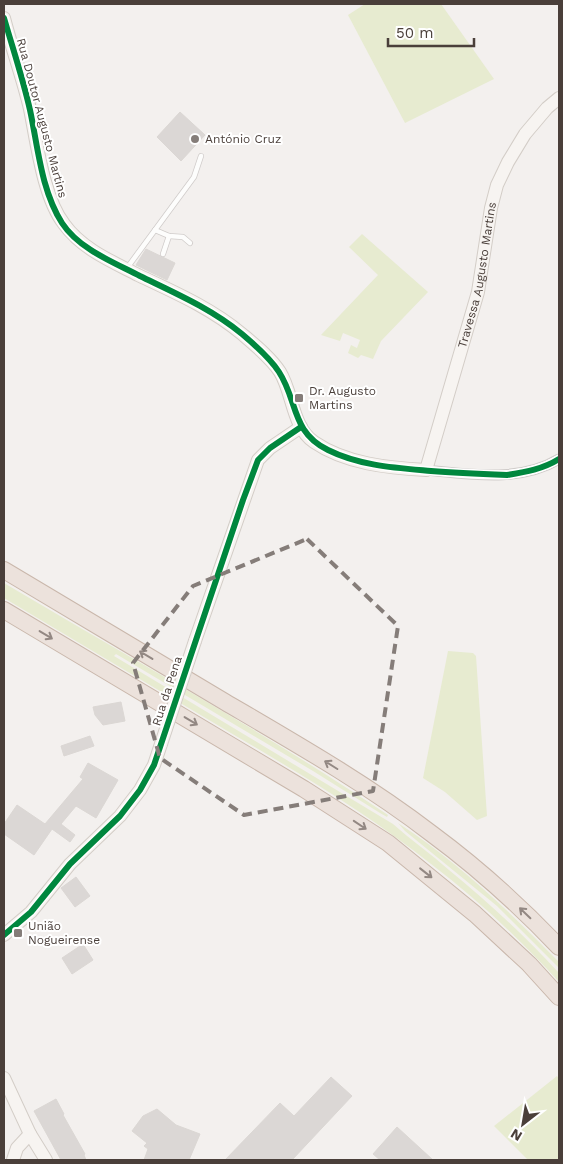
<svg xmlns="http://www.w3.org/2000/svg" width="563" height="1164" viewBox="0 0 563 1164" font-family="'Work Sans',sans-serif">
<style>
.green{fill:#e7ebd0}
.building{fill:#dbd7d5;stroke:#dbd7d4}
.lines{fill:none;stroke-linecap:round;stroke-linejoin:round}
.lane-casing{stroke:#d0ccca;stroke-width:6}
.street-casing{stroke:#d0ccca;stroke-width:11}
.secondary-casing{stroke:#d3cdc7;stroke-width:14}
.highway-casing{stroke:#c9b7ab;stroke-width:18}
.lane{stroke:#fdfdfc;stroke-width:4.5}
.street{stroke:#fdfdfc;stroke-width:9}
.secondary{stroke:#f7f4f1;stroke-width:12}
.highway{stroke:#ece2dc;stroke-width:16}
.secondary-bridge-casing{stroke:#d3cdc7;stroke-width:14;stroke-linecap:butt}
.secondary-bridge{stroke:#f7f4f1;stroke-width:12}
.cycleway-casing{stroke:#fff;stroke-width:9}
.cycleway{stroke:#00873e;stroke-width:6}
.oneway{stroke:#938883}
.marked{fill:none;stroke:#857d79;stroke-width:4;stroke-dasharray:10 6;stroke-linejoin:round}
.poi-dot{fill:#857d79;stroke:#fff;stroke-width:2}
.labels{text-anchor:middle;stroke-width:4;stroke-linejoin:round;paint-order:stroke}
.street-label{font-size:12px;fill:#4a3f3a;stroke:#fff}
.poi-label{font-size:12px;fill:#4a3f3a;stroke:#fff;text-anchor:start}
</style>
<rect width="100%" height="100%" fill="#f3f0ee"/>
<g class="green">
<polygon points="365,4 441,4 494,79 405,123 348,15"/>
<polygon points="362,234 428,292 381,341 373,359 361,355 358,358 348,353 351,345 357,348 360,340 343,333 340,341 321,335 378,275 349,247"/>
<path d="M4,583C132,659 264,732 388,815L387,817L380,813L313,771L116,654L114,656L393,824C411,840 431,854 449,870C488,902 525,936 559,973V982C520,939 477,899 431,864C362,809 285,765 209,720C140,679 72,639 4,598Z"/>
<polygon points="448,651 473,653 476,656 487,816 477,820 445,792 423,778"/>
<path d="M398,823C458,862 510,912 559,962V968L497,906L405,831Z"/>
<polygon points="557,1076 559,1079 559,1160 528,1160 494,1126"/>
</g>
<g class="building">
<polygon points="180,112 205,135 181,161 157,137"/>
<polygon points="146,249 175,263 167,280 136,265"/>
<polygon points="121,702 125,721 103,725 95,715 93,707"/>
<polygon points="90,736 94,746 64,756 61,746"/>
<polygon points="88,763 118,780 96,818 76,806 61,824 75,835 70,842 52,829 34,855 4,834 4,824 17,805 45,824 83,779 80,777"/>
<polygon points="76,877 90,896 75,907 61,888"/>
<polygon points="83,944 93,960 72,974 62,958"/>
<polygon points="331,1077 352,1096 292,1160 225,1160 280,1103 294,1116"/>
<polygon points="56,1099 64,1114 63,1115 85,1154 84,1155 86,1160 61,1160 34,1111"/>
<polygon points="157,1109 176,1125 200,1134 189,1160 144,1160 148,1149 144,1146 147,1143 132,1131 143,1116"/>
<polygon points="397,1127 433,1160 380,1160 373,1154"/>
</g>
<g class="lines">
<defs>
<g id="lane">
<polyline points="155,230 169,236 183,237 190,243"/>
<polyline points="163,254 169,236"/>
<polyline points="127,268 194,177 201,156"/>
</g>
<path id="street" d="M426,470C471,474 519,483 559,459"/>
<g id="secondary">
<path id="s1" d="M4,18C12,49 23,79 30,109C37,143 43,197 64,224C82,249 111,261 138,275C174,292 211,308 242,334C255,345 271,358 280,372C293,393 292,427 314,442C346,464 389,468 426,470L478,292L491,208L497,185L508,162L525,134L547,108L559,98"/>
<polyline points="195,641 258,460 270,448 301,427"/>
<polyline points="4,935 31,912 70,864 120,816 140,790 154,765 161,744"/>
<polyline points="4,1078 30,1134 46,1160"/>
<polyline points="13,1160 17,1148 30,1134"/>
</g>
<g id="highway">
<path d="M4,570C78,614 151,658 225,702C295,743 367,784 432,834C478,868 520,906 559,947"/>
<polyline points="4,610 304,789 388,843 475,914 529,964 559,997"/>
</g>
</defs>
<use href="#lane" class="lane-casing"/>
<use href="#street" class="street-casing"/>
<use href="#secondary" class="secondary-casing"/>
<use href="#highway" class="highway-casing"/>
<use href="#lane" class="lane"/>
<use href="#street" class="street"/>
<use href="#secondary" class="secondary"/>
<use href="#highway" class="highway"/>
<defs>
<polyline id="secondary-bridge" points="161,744 195,641"/>
</defs>
<use href="#secondary-bridge" class="secondary-bridge-casing"/>
<use href="#secondary-bridge" class="secondary-bridge"/>
<defs>
<g id="cycleway">
<path d="M4,18C13,49 23,79 30,110C38,147 41,190 62,223C79,249 113,262 140,276C175,293 212,309 242,334C255,345 270,358 279,372C298,401 291,432 328,450C360,466 397,468 431,471C457,473 482,474 507,475C526,472 543,469 559,459"/>
<polyline points="4,935 31,912 70,864 120,816 140,790 154,765 243,500 258,460 270,448 301,427"/>
</g>
</defs>
<use href="#cycleway" class="cycleway-casing"/>
<use href="#cycleway" class="cycleway"/>
</g>
<defs><path id="oneway-shaft" d="M-6 0H5M1.5-3L5.5 0L1.5 3" fill="none" stroke-width="1.6" stroke-linecap="round" stroke-linejoin="round" transform="scale(1.25)"/></defs>
<g class="oneway">
<use href="#oneway-shaft" transform="translate(46 635) rotate(31)"/>
<use href="#oneway-shaft" transform="translate(146 655) rotate(-149)"/>
<use href="#oneway-shaft" transform="translate(191 721) rotate(31)"/>
<use href="#oneway-shaft" transform="translate(331 765) rotate(-148)"/>
<use href="#oneway-shaft" transform="translate(360 825) rotate(34)"/>
<use href="#oneway-shaft" transform="translate(426 873) rotate(38)"/>
<use href="#oneway-shaft" transform="translate(525 913) rotate(-136)"/>
</g>
<path class="marked" d="M307,539L398,626L373,791L244,815L160,758L133,663L193,586Z"/>
<g class="poi-dot">
<circle cx="195" cy="139" r="5"/>
<rect x="294" y="393" width="10" height="10" rx="2.5"/>
<rect x="13" y="928" width="10" height="10" rx="2.5"/>
</g>
<g class="labels">
<g class="street-label">
<text transform="translate(42 118) rotate(75)" y="4">Rua Doutor Augusto Martins</text>
<text dy="4" stroke="none"><textPath href="#s1" startOffset="878">Travessa Augusto Martins</textPath></text>
<text transform="translate(167 691) rotate(-72)" y="4">Rua da Pena</text>
</g>
<g class="poi-label">
<text x="205" y="143">António Cruz</text>
<text x="309" y="395">Dr. Augusto<tspan x="309" dy="14">Martins</tspan></text>
<text x="28" y="930">União<tspan x="28" dy="14">Nogueirense</tspan></text>
</g>
</g>
<rect width="563" height="1164" fill="none" stroke="#4a3f3a" stroke-width="10"/>
<g transform="translate(523 1124) rotate(211)" stroke="#ffffff" stroke-width="4" paint-order="stroke">
<path d="M0-4L9 19L0 12L-9 19Z" fill="#4a3f3a"/>
<text y="-8" font-size="14" font-weight="bold" text-anchor="middle" fill="#4a3f3a">N</text>
</g>
<path d="M388 38v8h86v-8" fill="none" stroke="#4a3f3a" stroke-width="2.5"/>
<text x="396" y="38" font-size="15" fill="#4a3f3a" stroke="#ffffff" stroke-width="4" paint-order="stroke">50 m</text>
</svg>
